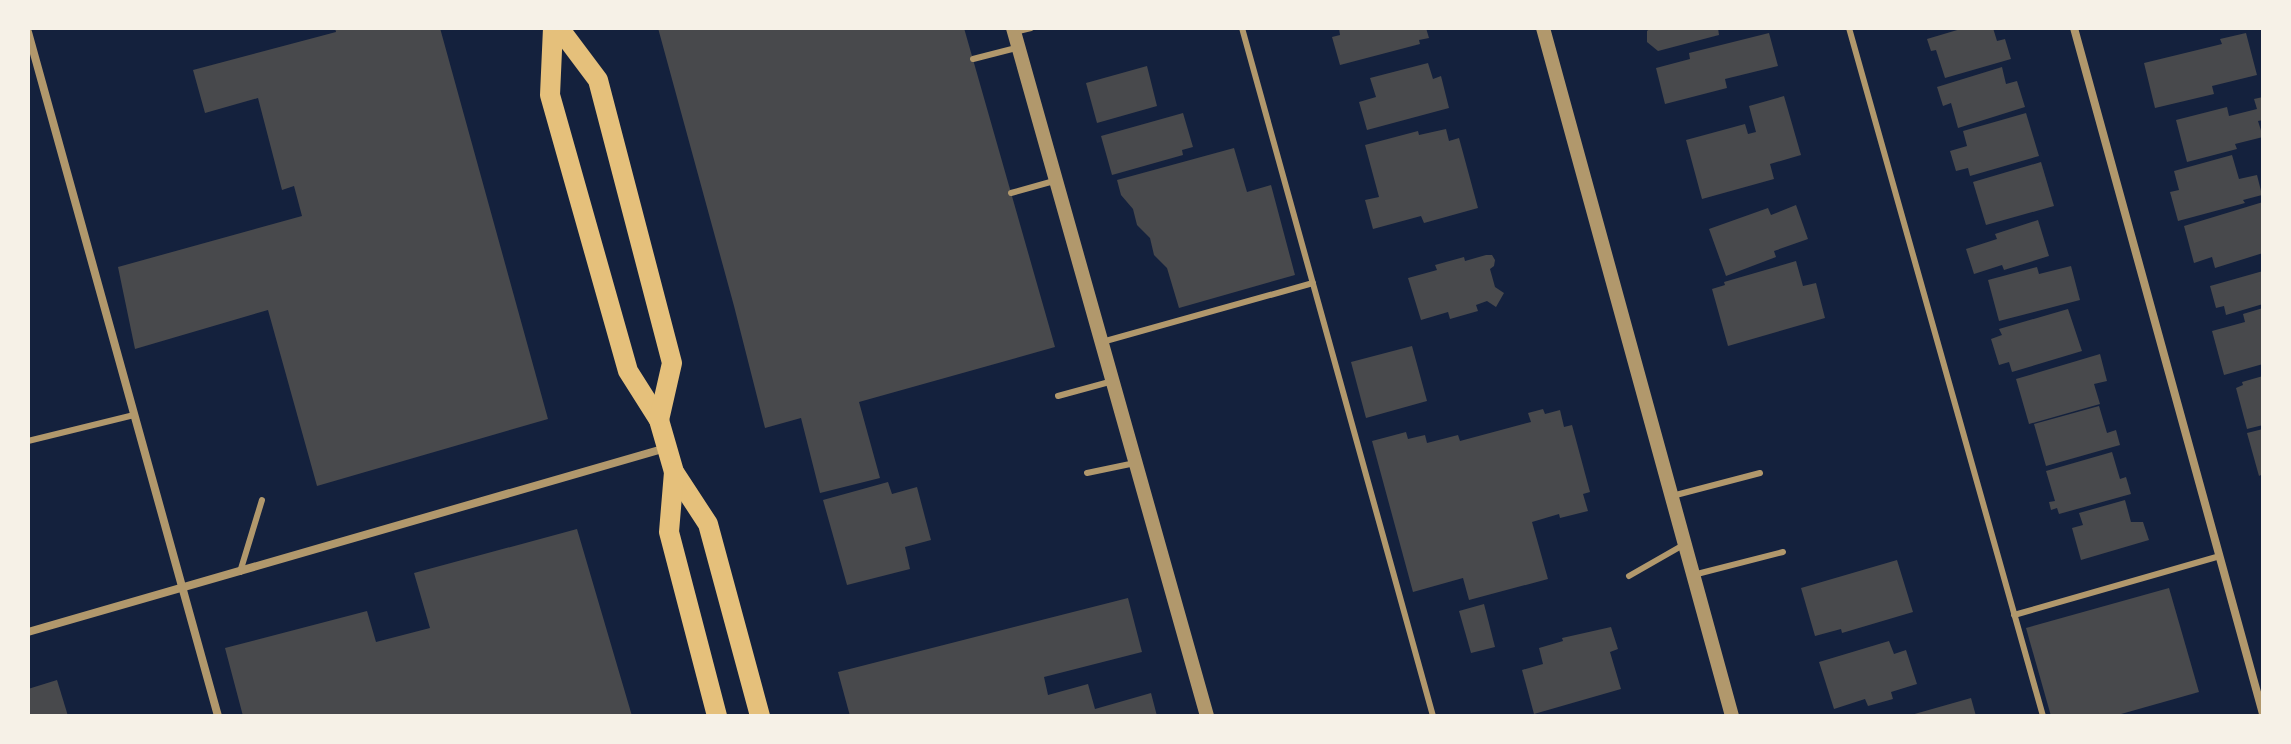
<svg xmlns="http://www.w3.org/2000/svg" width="2291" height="744" viewBox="0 0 2291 744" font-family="'DejaVu Sans',sans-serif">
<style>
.building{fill:#48494c}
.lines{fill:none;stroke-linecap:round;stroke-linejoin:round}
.service{stroke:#b1986c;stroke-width:6}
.minor{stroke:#b1986c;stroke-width:8}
.tertiary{stroke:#b1986c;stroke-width:14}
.primary{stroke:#e5c07b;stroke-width:20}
</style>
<rect width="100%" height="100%" fill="#14213d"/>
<g class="building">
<polygon points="335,28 440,28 548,419 317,486 268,310 135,349 118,267 302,216 294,186 282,190 258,98 205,113 193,70 336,32"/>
<polygon points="658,28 964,28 1055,347 859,402 880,478 820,493 801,418 765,428 734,306"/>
<polygon points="1339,28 1426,28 1429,38 1419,40 1420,44 1340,65 1332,37 1340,35"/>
<polygon points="1651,28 1718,28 1719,35 1658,51 1647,42 1647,31"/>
<polygon points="1964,28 1993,28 1997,41 2005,39 2011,59 1945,78 1936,50 1931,51 1927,39"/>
<polygon points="1769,33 1778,66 1725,79 1727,88 1665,104 1656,68 1690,59 1689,53"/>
<polygon points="2246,33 2257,75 2212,86 2214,94 2155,108 2144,63 2222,44 2220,39"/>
<polygon points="1428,63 1433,79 1441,76 1449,108 1367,130 1359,102 1376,97 1370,78"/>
<polygon points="1147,66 1157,106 1097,123 1086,83"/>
<polygon points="2002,67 2006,84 2017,81 2025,107 1958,128 1951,103 1943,106 1937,87"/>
<polygon points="1784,96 1801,155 1770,164 1774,179 1702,199 1686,140 1745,124 1748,134 1756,132 1749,106"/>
<polygon points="2263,97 2263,120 2258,121 2263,137 2235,144 2237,149 2187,162 2176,120 2227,107 2229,116 2257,109 2254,99"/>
<polygon points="1183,113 1193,147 1182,150 1183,155 1112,175 1101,136"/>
<polygon points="2026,113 2039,156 1970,176 1968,168 1956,171 1950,151 1967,146 1963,131"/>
<polygon points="1446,129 1449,141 1459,138 1478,208 1424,223 1421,216 1373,229 1365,200 1379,197 1365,145 1418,131 1419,135"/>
<polygon points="1234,148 1247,192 1271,185 1295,275 1179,308 1167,268 1154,255 1150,238 1137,225 1133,209 1121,195 1117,180"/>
<polygon points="2232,155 2239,179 2257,175 2262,195 2243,200 2245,203 2178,221 2170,192 2179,190 2174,171"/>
<polygon points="2041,162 2054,206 1986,225 1973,182"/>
<polygon points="2263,202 2263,253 2215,268 2212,257 2194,263 2184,226"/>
<polygon points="1796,205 1808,239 1774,251 1776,257 1726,276 1709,229 1768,208 1771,215"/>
<polygon points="2038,220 2049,256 2004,270 2002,265 1974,274 1966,249 1997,239 1995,234"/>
<polygon points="1486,255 1492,255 1495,260 1494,266 1490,269 1495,287 1504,293 1496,307 1487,301 1476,305 1478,311 1450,319 1448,312 1421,320 1408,278 1437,270 1435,265 1464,257 1465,261"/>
<polygon points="1796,261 1803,286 1816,283 1825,318 1728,346 1712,289 1725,285 1724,282"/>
<polygon points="2071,266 2080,300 1999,321 1988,280 2037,267 2039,274"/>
<polygon points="2263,271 2263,304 2226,315 2224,306 2216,308 2210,286"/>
<polygon points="2263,308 2263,364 2224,375 2212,331 2245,322 2243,314"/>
<polygon points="2068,309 2082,351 2012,372 2009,362 1999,365 1991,339 2002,335 1999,329"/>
<polygon points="1412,346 1427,401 1366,418 1351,362"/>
<polygon points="2100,354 2107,381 2094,384 2100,404 2029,424 2016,379"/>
<polygon points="2263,376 2263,425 2247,429 2236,388 2243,385 2242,382"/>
<polygon points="2099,406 2107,433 2116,430 2120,445 2046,466 2034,424"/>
<polygon points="1543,409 1545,414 1560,410 1564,427 1572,425 1590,492 1583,494 1588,511 1560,518 1559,514 1532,522 1548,579 1469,600 1463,578 1413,592 1372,441 1406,432 1408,439 1425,435 1427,443 1458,435 1460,441 1531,422 1528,413"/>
<polygon points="2263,429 2263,474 2259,476 2247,433"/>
<polygon points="2112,452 2120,479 2126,477 2131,494 2059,514 2057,508 2051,510 2049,502 2055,501 2046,471"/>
<polygon points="888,482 892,494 917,487 931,540 905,547 910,569 847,585 823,500"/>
<polygon points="2125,500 2131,522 2143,522 2149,540 2081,560 2072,528 2083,525 2079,513"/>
<polygon points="577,529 632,716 243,716 225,648 367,611 376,642 430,628 414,573"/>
<polygon points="1897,560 1913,612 1842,633 1841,629 1815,636 1801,588"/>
<polygon points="2169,588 2199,692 2114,716 2051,716 2026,628"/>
<polygon points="1128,598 1142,652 1044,677 1048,695 1088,684 1095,709 1151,693 1157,716 850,716 838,672"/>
<polygon points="1484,604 1495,647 1471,653 1459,611"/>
<polygon points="1611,627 1618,649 1610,652 1621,689 1534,714 1522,670 1543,664 1539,648 1563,641 1562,638"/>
<polygon points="1889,641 1894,654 1906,650 1917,684 1891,692 1893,699 1868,706 1865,699 1834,709 1819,662"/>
<polygon points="57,680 68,716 28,716 28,689"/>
<polygon points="1971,698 1976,716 1911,716 1911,715"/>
</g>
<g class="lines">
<g class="service">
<polyline points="1242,28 1433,716"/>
<polyline points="1849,28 2043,716"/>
<polyline points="1015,32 1031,28"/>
<polyline points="973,59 1016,48"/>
<polyline points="1011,193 1054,181"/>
<polyline points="1102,342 1313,283"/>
<polyline points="1058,396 1113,381"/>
<polyline points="28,441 134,415"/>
<polyline points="1087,473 1135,463"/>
<polyline points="1672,496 1760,473"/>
<polyline points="240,572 262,500"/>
<polyline points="1693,575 1783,552"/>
<polyline points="1629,576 1685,544"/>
<polyline points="2014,615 2220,556"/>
</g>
<g class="minor">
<polyline points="2074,28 2263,714"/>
<polyline points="28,32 218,716"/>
<polyline points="28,632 666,448"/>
</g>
<g class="tertiary">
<polyline points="1013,28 1207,716"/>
<polyline points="1543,28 1732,716"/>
</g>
<g class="primary">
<polyline points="553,28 550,95 628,371 659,420 674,472 708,524 760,716"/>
<polyline points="559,28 598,80 672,363 659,420"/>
<polyline points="674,472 669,532 717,716"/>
</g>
</g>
<rect width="2291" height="744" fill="none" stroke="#f6f1e7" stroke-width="60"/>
</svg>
